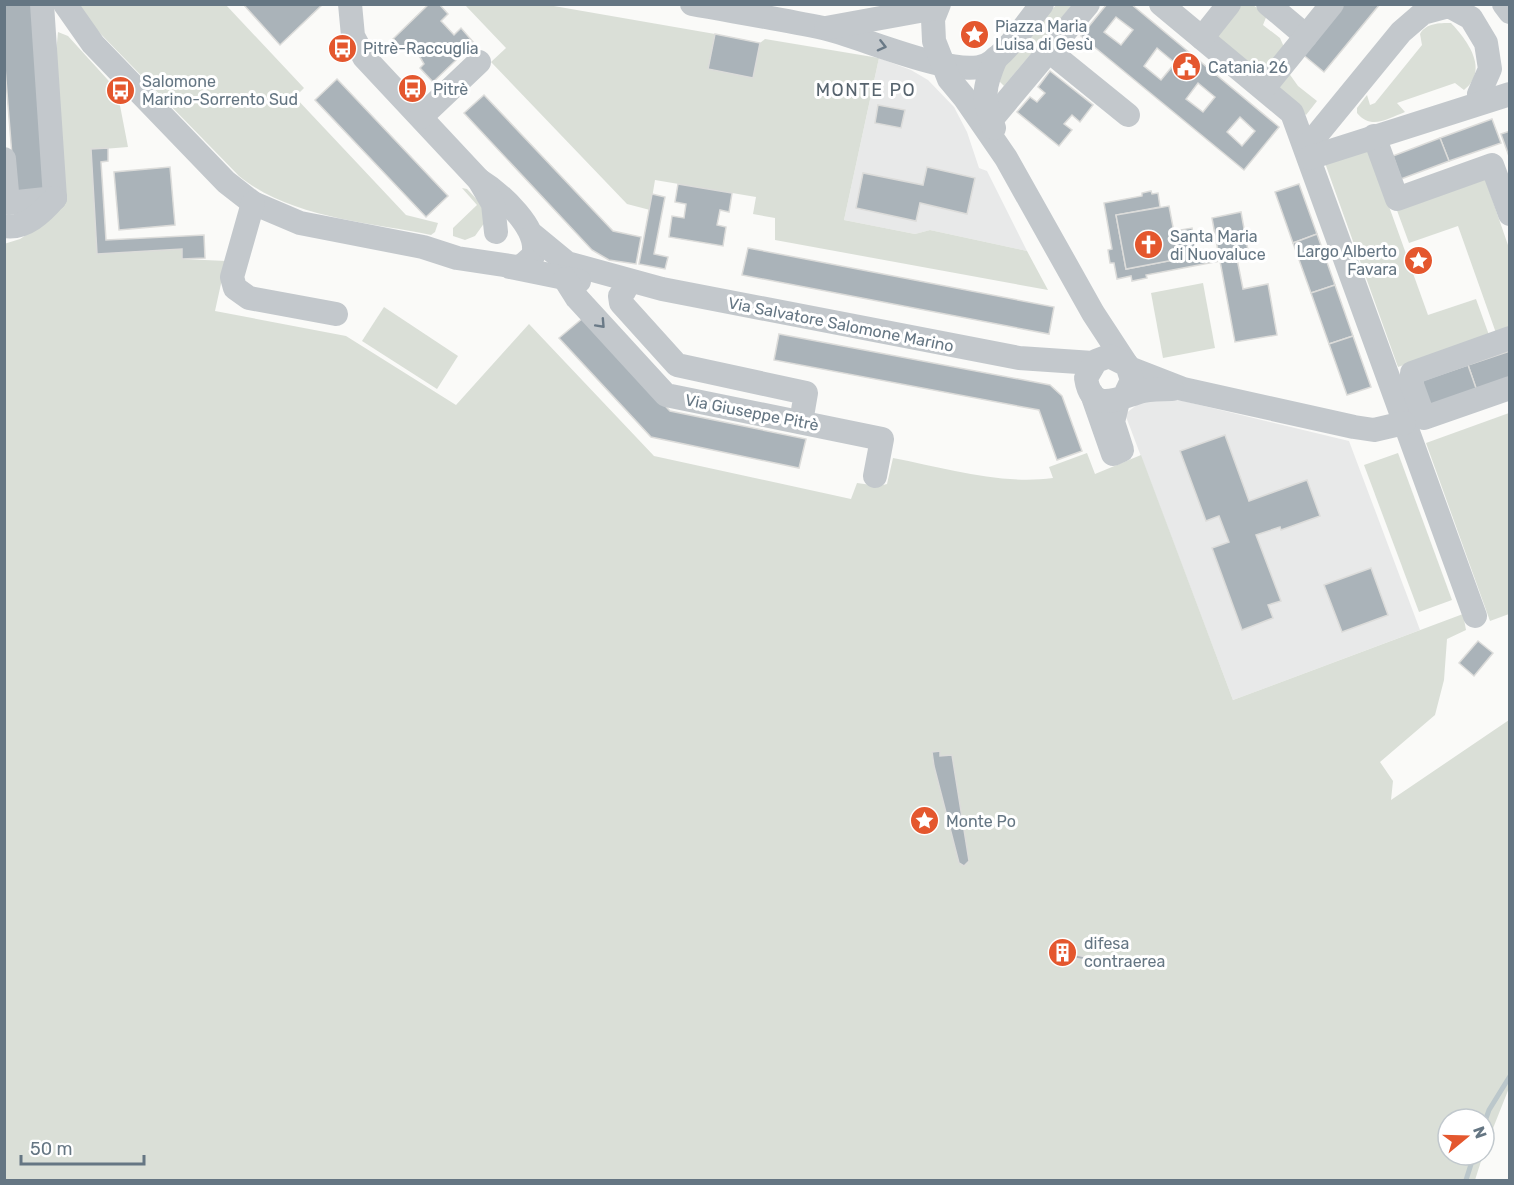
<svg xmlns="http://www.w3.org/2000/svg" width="1514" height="1185" viewBox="0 0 1514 1185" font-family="Rubik,sans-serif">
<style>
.built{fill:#e8e9e9}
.green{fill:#dadfd7}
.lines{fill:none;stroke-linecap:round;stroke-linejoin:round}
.stream{stroke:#bbc7cb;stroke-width:5}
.building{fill:#aab3b9;stroke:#dcdcda;stroke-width:1.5;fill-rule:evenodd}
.minor{stroke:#c3c8cc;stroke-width:24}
.oneway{stroke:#6a7a87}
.labels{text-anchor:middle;stroke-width:6;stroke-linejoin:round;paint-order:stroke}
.poi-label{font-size:16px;fill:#657683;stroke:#fff;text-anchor:start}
.street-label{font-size:16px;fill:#657683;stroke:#fff}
.neighbourhood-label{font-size:18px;letter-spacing:1.5px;fill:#57646e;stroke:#fff}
</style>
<rect width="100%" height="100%" fill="#fafaf8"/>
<g class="built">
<polygon points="879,58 911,70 928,80 954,107 967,132 979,168 987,171 1027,251 930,230 915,234 844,220"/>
<polygon points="1175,399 1349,441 1420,630 1233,700 1125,414 1142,401"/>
</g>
<g class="green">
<path d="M76,5H226L304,88L295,97L406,215L438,223L435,232L431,235C368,222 290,218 239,176L92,25Z"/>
<polygon points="465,5 548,5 715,34 709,69 753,78 760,43 765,39 879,58 844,220 915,234 930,230 1027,251 1048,290 775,240 775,218 753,214 756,197 655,180 650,210 627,204 491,62 506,48"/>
<polygon points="1056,5 1072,5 1004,86 995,77"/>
<polygon points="1241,5 1253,5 1267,15 1263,25 1280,38 1284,47 1264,76 1215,35"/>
<path d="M1451,23C1467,40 1490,70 1464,90L1455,83L1397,103L1405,112C1387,119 1371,130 1357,113V108L1367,95L1370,105L1375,103L1422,45L1420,34C1426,23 1439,23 1451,23Z"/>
<path d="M58,32L68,36L117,90L128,147L91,150L97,254L182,249L183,259L226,261L215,311L346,336L456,405L529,324L654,456L851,499L857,483L879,486L887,484L893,458C945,468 1000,485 1053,478L1049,467L1087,453L1095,474L1141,455L1233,700L1463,614L1466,630L1447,639L1444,680L1435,715L1380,762L1393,781L1391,800L1509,720V1088L1484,1151V1119H1448V1155H1483L1475,1180H5L4,244L20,239L40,226Z"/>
<polygon points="1288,72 1298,86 1317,101 1306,115 1275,85"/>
<polygon points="1368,148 1428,315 1476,299 1489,335 1398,367 1325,163"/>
<polygon points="1483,173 1509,248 1509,329 1496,333 1458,226 1409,243 1395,205"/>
<polygon points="462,188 467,189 482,205 485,222 475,236 465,240 453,236 453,228 477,205"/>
<polygon points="1203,283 1215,348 1163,358 1151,293"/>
<polygon points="384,307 458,356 437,389 362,341"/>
<polygon points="1509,413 1509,614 1490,621 1426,443"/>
<polygon points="1398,453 1452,600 1419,612 1364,465"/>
</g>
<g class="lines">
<g class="stream">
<polyline points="1484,1124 1489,1110 1510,1076"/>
<polyline points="1466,1180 1474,1155"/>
</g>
</g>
<g class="building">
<polygon points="4,4 32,4 46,191 15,193 4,55"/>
<polygon points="243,4 323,4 280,45"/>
<polygon points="429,4 439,4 448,14 441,21 454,35 461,28 474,43 433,82 420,68 424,64 417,52 414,55 410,50 407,54 393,39"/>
<path d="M1107,4H1131L1279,127L1244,170L1081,36ZM1116,17L1133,30L1121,45L1104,32ZM1157,48L1175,63L1161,80L1144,66ZM1198,83L1215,97L1203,112L1186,99ZM1240,117L1255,131L1242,146L1227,132Z"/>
<polygon points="1341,4 1380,4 1324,72 1301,53"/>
<polygon points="715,34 760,43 753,78 708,69"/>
<polygon points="1050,71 1093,105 1080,122 1072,115 1064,124 1072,130 1059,146 1017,112 1030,97 1037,102 1045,93 1038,87"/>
<polygon points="337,79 448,196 426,217 315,100"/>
<polygon points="484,95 613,231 641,237 636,264 609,260 592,250 464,113"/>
<polygon points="878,105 905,110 901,128 875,123"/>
<polygon points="1492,119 1501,143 1449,161 1440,138"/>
<polygon points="1510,131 1510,159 1501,134"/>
<polygon points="1440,138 1449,161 1401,179 1393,156"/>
<polygon points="108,148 108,161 101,162 106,240 204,235 205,258 182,259 182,249 97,254 91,149"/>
<polygon points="170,167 175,225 119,230 114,172"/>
<polygon points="927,167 975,178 967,214 920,203 916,221 856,208 863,173 923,185"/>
<polygon points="678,184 732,193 729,212 720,210 717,225 726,227 723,246 669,237 672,216 684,218 686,204 675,202"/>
<polygon points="1299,184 1317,234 1293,243 1275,192"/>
<polygon points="1151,191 1152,194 1158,193 1160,207 1116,215 1126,269 1179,259 1174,231 1192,228 1197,255 1218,251 1212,218 1241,212 1249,256 1237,259 1243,289 1268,284 1277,335 1235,342 1220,261 1146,275 1147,278 1132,281 1131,276 1117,279 1114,263 1110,263 1108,250 1112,249 1104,203 1142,196 1142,193"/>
<polygon points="652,194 665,197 654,254 668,257 665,269 639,264"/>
<polygon points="1169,206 1179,259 1126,269 1116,215"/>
<polygon points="1317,234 1335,285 1311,293 1293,243"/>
<polygon points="748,248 1054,307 1049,334 742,275"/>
<polygon points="1335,285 1353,336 1329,344 1311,293"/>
<polygon points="583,318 670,411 806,439 799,468 651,437 559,338"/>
<polygon points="779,334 1050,385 1062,396 1082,451 1057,460 1039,410 774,360"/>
<polygon points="1353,336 1371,387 1347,395 1329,344"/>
<polygon points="1510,351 1510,379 1477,391 1468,365"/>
<polygon points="1468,365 1477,391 1426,409 1418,382"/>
<polygon points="1225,435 1249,501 1307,480 1320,516 1281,530 1280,527 1256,535 1281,601 1268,605 1273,618 1242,630 1212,548 1229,542 1219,516 1206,521 1180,451"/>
<polygon points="1371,568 1388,615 1342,632 1324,585"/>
<polygon points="1478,641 1493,653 1474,676 1459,663"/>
<polygon points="940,751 940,756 952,755 969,861 964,866 959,863 934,766 932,752"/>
<polygon points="1071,944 1077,955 1086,957 1085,960 1073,958 1070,947 1062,961 1058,959 1060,950"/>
</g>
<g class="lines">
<g class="minor">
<polyline points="42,4 55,198"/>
<path d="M65,4L93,44L226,182L253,203L300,223L423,247L457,258L517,267L523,265L533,256C541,229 500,193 479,180"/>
<polyline points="350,4 353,36 364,57 479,180 493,204 496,232"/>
<path d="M692,4C736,12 780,19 823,28C860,36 954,79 986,65C1005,56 1028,21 1042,4"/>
<polyline points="939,4 933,19 934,41 949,79 964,97 1006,158 1093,313 1127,365"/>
<polyline points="1161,4 1292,113 1475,616"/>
<polyline points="1268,4 1306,36"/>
<polyline points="1504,4 1510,12"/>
<polyline points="826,28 936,8"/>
<polyline points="1202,38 1229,4"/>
<polyline points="1049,51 1128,115"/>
<polyline points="1264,88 1332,4"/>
<polyline points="421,117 479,62"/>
<polyline points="991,120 1088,4"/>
<path d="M994,128C982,98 983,88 996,58"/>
<polyline points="1374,136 1397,199 1492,165 1510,214"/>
<polyline points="1306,148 1401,32 1423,13 1449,6 1471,18 1486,43 1490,69 1479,94"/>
<polyline points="1309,158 1510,94"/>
<polyline points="4,159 8,203 55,198"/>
<polyline points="253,203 232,277 235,288 249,298 336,314"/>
<path d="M4,226C25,230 43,212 55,198"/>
<polyline points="533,235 567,263 662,289 1019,358 1093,363"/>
<polyline points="510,267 579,281"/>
<polyline points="565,279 577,298 666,395 882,439 875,476"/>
<polyline points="625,290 620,296 621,303 677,365 806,393 801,422"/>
<polyline points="1510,338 1412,373 1412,385 1424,418 1510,388"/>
<polyline points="1129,368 1183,389 1354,427 1374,430 1404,423"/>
<polyline points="1092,394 1113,454 1122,450 1113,422 1118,401"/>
<path d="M1124,397L1132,380L1127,365L1109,356L1096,361L1086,378C1092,417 1121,396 1143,391C1153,389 1163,389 1172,389"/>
</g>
</g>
<defs><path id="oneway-chevron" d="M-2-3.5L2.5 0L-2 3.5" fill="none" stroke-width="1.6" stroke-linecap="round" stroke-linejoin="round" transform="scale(1.5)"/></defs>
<g class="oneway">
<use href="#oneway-chevron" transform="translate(882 46) rotate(14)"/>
<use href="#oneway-chevron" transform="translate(601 324) rotate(47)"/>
</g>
<defs>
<symbol id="sight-disc" viewBox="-11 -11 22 22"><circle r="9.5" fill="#e4572e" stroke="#fff"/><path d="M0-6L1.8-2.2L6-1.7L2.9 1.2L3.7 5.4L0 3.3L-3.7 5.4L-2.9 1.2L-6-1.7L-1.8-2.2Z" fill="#fff"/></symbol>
<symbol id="bus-disc" viewBox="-11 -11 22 22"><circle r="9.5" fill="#e4572e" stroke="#fff"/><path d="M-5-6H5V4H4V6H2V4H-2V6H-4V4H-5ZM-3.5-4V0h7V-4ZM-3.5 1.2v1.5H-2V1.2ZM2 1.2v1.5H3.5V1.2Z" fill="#fff"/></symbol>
<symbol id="civic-disc" viewBox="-11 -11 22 22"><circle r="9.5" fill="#e4572e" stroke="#fff"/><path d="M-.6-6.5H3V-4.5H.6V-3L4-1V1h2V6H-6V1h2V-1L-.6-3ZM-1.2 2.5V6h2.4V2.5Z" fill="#fff"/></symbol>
<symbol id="church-disc" viewBox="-11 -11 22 22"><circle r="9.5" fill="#e4572e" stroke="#fff"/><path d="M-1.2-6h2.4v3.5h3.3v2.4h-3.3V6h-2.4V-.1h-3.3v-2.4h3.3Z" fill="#fff"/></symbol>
<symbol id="building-disc" viewBox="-11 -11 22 22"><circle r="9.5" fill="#e4572e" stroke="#fff"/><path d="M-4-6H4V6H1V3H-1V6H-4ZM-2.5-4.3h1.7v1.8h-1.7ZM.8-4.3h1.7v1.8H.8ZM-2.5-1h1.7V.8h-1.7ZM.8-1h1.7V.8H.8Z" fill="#fff"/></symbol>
</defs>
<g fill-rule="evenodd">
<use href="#sight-disc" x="958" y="18" width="33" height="33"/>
<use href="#bus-disc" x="326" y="32" width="33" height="33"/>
<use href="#civic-disc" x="1170" y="50" width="33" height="33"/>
<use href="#bus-disc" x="396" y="72" width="33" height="33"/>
<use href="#bus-disc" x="104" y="74" width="33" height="33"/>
<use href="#church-disc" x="1132" y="228" width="33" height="33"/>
<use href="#sight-disc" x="1402" y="244" width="33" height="33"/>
<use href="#sight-disc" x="908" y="804" width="33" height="33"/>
<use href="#building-disc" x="1046" y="936" width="33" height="33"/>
</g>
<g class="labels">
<g class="poi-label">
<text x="995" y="32">Piazza Maria<tspan x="995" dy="18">Luisa di Gesù</tspan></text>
<text x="363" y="54">Pitrè-Raccuglia</text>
<text x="1208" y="73">Catania 26</text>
<text x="142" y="87">Salomone<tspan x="142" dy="18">Marino-Sorrento Sud</tspan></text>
<text x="433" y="95">Pitrè</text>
<text x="1170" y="242">Santa Maria<tspan x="1170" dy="18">di Nuovaluce</tspan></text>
<text x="1397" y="257" text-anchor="end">Largo Alberto<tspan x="1397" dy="18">Favara</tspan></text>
<text x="946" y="827">Monte Po</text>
<text x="1084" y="949">difesa<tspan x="1084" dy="18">contraerea</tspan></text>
</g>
<g class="street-label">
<text transform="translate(841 324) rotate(11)" y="6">Via Salvatore Salomone Marino</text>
<text transform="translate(752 412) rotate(11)" y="6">Via Giuseppe Pitrè</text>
</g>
<g class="neighbourhood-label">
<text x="866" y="96">MONTE PO</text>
</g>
</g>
<rect width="1514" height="1185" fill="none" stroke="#657683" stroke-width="12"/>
<g transform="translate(1466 1137) rotate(71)"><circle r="28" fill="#ffffff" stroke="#c1c8cd" stroke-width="1.5"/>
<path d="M0-4.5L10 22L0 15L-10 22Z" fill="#e4572e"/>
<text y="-9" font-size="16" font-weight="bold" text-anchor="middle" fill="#657683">N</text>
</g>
<path d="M21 1155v9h123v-9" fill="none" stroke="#657683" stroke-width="3"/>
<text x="30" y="1155" font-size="18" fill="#657683" stroke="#ffffff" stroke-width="4.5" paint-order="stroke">50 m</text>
</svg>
